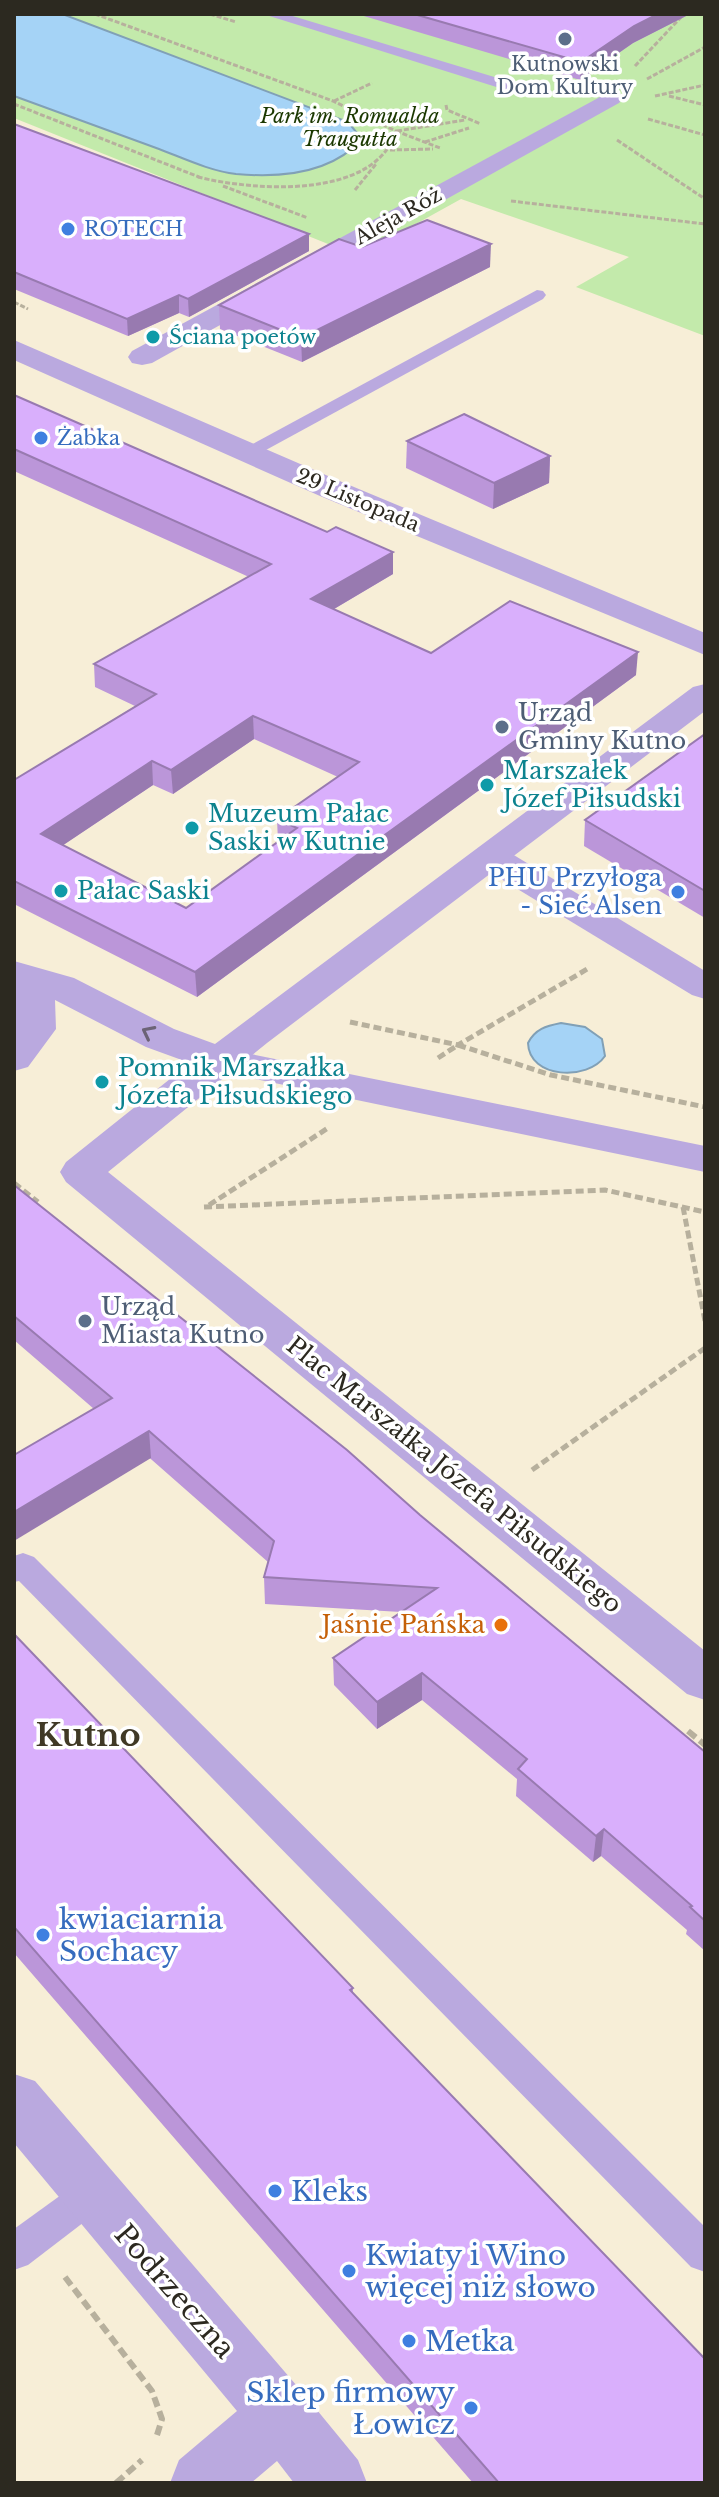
<svg xmlns="http://www.w3.org/2000/svg" width="719" height="2497" viewBox="0 0 719 2497" font-family="'Libre Baskerville',serif">
<style>
.green{fill:#c3eaab}
.water{fill:#a5d3f6;stroke:#81a0b6;stroke-width:2}
.lines{fill:none;stroke-linecap:round;stroke-linejoin:round}
.path-far2{stroke:#b7b09d;stroke-width:3;stroke-dasharray:5 2;stroke-linecap:butt}
.path-far1{stroke:#b7b09d;stroke-width:5;stroke-dasharray:8 4;stroke-linecap:butt}
.path{stroke:#b7b09d;stroke-width:6;stroke-dasharray:10 5;stroke-linecap:butt}
.service{fill:#baa9df;fill-rule:evenodd}
.pedestrian{fill:#baa9df;fill-rule:evenodd}
.minor{fill:#baa9df;fill-rule:evenodd}
.tertiary{fill:#baa9df;fill-rule:evenodd}
.wall{fill:#bb96d9;fill-rule:evenodd}
.shaded-wall{fill:#987ab0}
.building{fill:#d9affc;stroke:#987ab0;stroke-width:2;fill-rule:evenodd}
.oneway{stroke:#6c6376}
.service-dot{fill:#5c6f8a;stroke:#fff;stroke-width:3}
.shop-dot{fill:#3f7fe0;stroke:#fff;stroke-width:3}
.culture-dot{fill:#0f9aa8;stroke:#fff;stroke-width:3}
.food-dot{fill:#e8710a;stroke:#fff;stroke-width:3}
.labels{text-anchor:middle;stroke-width:7;stroke-linejoin:round;paint-order:stroke}
.far-service-label{font-size:20px;fill:#4e5e75;stroke:#fff}
.far-park-label{font-size:20px;font-style:italic;fill:#1b3800;stroke:#fff}
.far-street-label{font-size:20px;fill:#2c2920;stroke:#fff}
.far-shop-label{font-size:20px;fill:#366cbe;stroke:#fff;text-anchor:start}
.far-culture-label{font-size:20px;fill:#0d838f;stroke:#fff;text-anchor:start}
.service-label{font-size:24px;fill:#4e5e75;stroke:#fff;text-anchor:start}
.culture-label{font-size:24px;fill:#0d838f;stroke:#fff;text-anchor:start}
.shop-label{font-size:24px;fill:#366cbe;stroke:#fff;text-anchor:end}
.street-label{font-size:24px;fill:#2c2920;stroke:#fff}
.food-label{font-size:24px;fill:#c56008;stroke:#fff;text-anchor:end}
.near-shop-label{font-size:28px;fill:#366cbe;stroke:#fff;text-anchor:start}
.near-street-label{font-size:28px;fill:#2c2920;stroke:#fff}
.district-label{font-size:32px;font-weight:bold;fill:#403926;stroke:#fff}
</style>
<rect width="100%" height="100%" fill="#f7eed7"/>
<polygon class="green" points="14,14 705,14 705,336 576,287 629,257 461,199 358,256 14,118"/>
<g class="water">
<path d="M14,14L65,15L348,122L362,139C331,174 280,178 236,174C210,171 183,158 159,149C111,131 62,114 14,96Z"/>
<path d="M561,1023L585,1027L602,1039L605,1056C588,1081 529,1079 528,1043C535,1029 546,1026 561,1023Z"/>
</g>
<g class="lines">
<g class="path-far2">
<path d="M95,14L333,101L396,131C375,200 254,191 198,177"/>
<polyline points="210,14 236,22"/>
<polyline points="635,66 684,14"/>
<polyline points="647,79 705,47"/>
<polyline points="655,96 705,85"/>
<polyline points="669,96 705,105"/>
<polyline points="334,101 372,83"/>
<polyline points="14,104 199,177"/>
<polyline points="446,105 447,110 481,124"/>
<polyline points="648,119 705,135"/>
<polyline points="396,131 440,148"/>
<polyline points="397,131 465,120"/>
<polyline points="617,140 705,199"/>
<polyline points="425,142 469,128"/>
<polyline points="390,150 433,149"/>
<polyline points="223,186 308,218"/>
<polyline points="355,190 376,164"/>
<polyline points="511,201 705,224"/>
<polyline points="14,302 28,309"/>
</g>
<g class="path-far1">
<polyline points="350,1022 458,1045 589,968"/>
<polyline points="438,1058 458,1045 551,1075 705,1107"/>
<polyline points="14,1183 38,1202"/>
<polyline points="209,1205 328,1128"/>
<polyline points="204,1207 605,1190 705,1212"/>
<polyline points="683,1207 705,1321"/>
<polyline points="532,1470 705,1348"/>
</g>
<g class="path">
<polyline points="688,1731 705,1745"/>
<polyline points="65,2277 152,2391 162,2419 157,2435"/>
<polyline points="116,2483 142,2460"/>
</g>
<g class="service">
<polygon points="263,14 286,14 534,89 536,92 534,95 522,95"/>
<polygon points="537,290 543,291 546,295 543,299 253,457 239,457 236,453"/>
<polygon points="23,1553 34,1557 705,2227 705,2272 691,2267 19,1581 14,1582 14,1556"/>
<polygon points="92,2176 105,2182 111,2194 105,2206 28,2265 14,2270 14,2229 79,2182"/>
</g>
<g class="pedestrian">
<polygon points="611,91 619,93 623,98 619,103 152,363 142,365 132,363 128,357 132,351"/>
<polygon points="491,846 504,849 705,971 705,999 692,995 478,865 473,857 478,849"/>
<polygon points="221,1048 705,1146 705,1172 207,1069 202,1060 207,1051"/>
</g>
<g class="minor">
<polygon points="705,684 705,711 267,1043 108,1172 705,1651 705,1700 687,1694 66,1182 60,1172 66,1162 190,1063 146,1047 55,1000 56,1029 28,1067 14,1071 14,961 74,978 174,1029 215,1044 693,687"/>
<polygon points="14,2074 35,2081 303,2393 358,2460 367,2483 294,2483 277,2461 251,2483 170,2483 179,2460 237,2411 14,2143"/>
</g>
<polygon class="tertiary" points="14,340 342,482 705,633 705,655 320,496 14,360"/>
</g>
<g class="wall">
<polygon points="357,14 690,14 633,43 580,80"/>
<polygon points="14,124 309,234 309,251 189,317 179,313 128,336 14,289"/>
<polygon points="362,247 490,267 302,362 220,329 219,305"/>
<path d="M14,395L327,532L393,552V574L334,609L431,653L636,675L197,997L14,904V780L135,706L95,687L94,664L249,577L14,471ZM254,739L338,777L277,819L278,842L186,908L63,845L153,785L173,794Z"/>
<polygon points="407,441 550,456 549,483 493,509 406,468"/>
<polygon points="705,734 705,918 584,846 585,820"/>
<polygon points="14,1185 420,1515 705,1752 705,1951 686,1934 687,1930 601,1856 593,1862 516,1796 517,1779 422,1700 377,1729 334,1685 333,1658 401,1612 265,1604 264,1577 268,1562 94,1409 14,1340"/>
<polygon points="14,1634 353,1988 353,1993 705,2483 473,2483 14,1953"/>
</g>
<g class="shaded-wall">
<polygon points="658,14 690,14 633,43 580,80 581,62 634,26"/>
<polygon points="309,234 309,251 189,317 188,299"/>
<polygon points="491,244 490,267 302,362 301,338"/>
<polygon points="179,295 179,313 128,336 127,319"/>
<polygon points="550,456 549,483 493,509 494,483"/>
<polygon points="393,552 393,574 312,622 311,599"/>
<polygon points="638,652 636,675 197,997 195,972"/>
<polygon points="253,716 254,739 173,794 171,770"/>
<polygon points="152,761 153,785 44,858 41,834"/>
<polygon points="149,1431 151,1458 14,1541 14,1512"/>
<polygon points="422,1673 422,1700 377,1729 377,1702"/>
<polygon points="604,1829 601,1856 593,1862 596,1836"/>
</g>
<g class="building">
<polygon points="414,14 658,14 634,26 581,62"/>
<polygon points="14,124 309,234 188,299 179,295 127,319 14,272"/>
<polygon points="427,220 491,244 301,338 219,305 339,239 362,247"/>
<path d="M14,395L327,532L336,527L393,552L311,599L431,653L510,601L638,652L195,972L14,881V780L156,694L94,664L271,564L14,449ZM253,716L359,762L277,819L297,828L186,908L41,834L152,761L171,770Z"/>
<polygon points="464,414 550,456 494,483 407,441"/>
<polygon points="705,734 705,891 585,820"/>
<polygon points="14,1185 347,1450 420,1515 705,1752 705,1921 690,1907 692,1906 604,1829 596,1836 518,1769 527,1759 422,1673 377,1702 333,1658 437,1588 264,1577 274,1541 149,1431 14,1512 14,1455 112,1398 14,1316"/>
<polygon points="14,1634 353,1988 350,1990 705,2359 705,2483 499,2483 14,1927"/>
</g>
<defs><path id="oneway-chevron" d="M-2-3.5L2.5 0L-2 3.5" fill="none" stroke-width="1.6" stroke-linecap="round" stroke-linejoin="round" transform="scale(2)"/></defs>
<use class="oneway" href="#oneway-chevron" transform="translate(148 1032) rotate(-153)"/>
<g class="service-dot">
<circle cx="565" cy="39" r="8"/>
<circle cx="502" cy="727" r="8"/>
<circle cx="85" cy="1321" r="8"/>
</g>
<g class="shop-dot">
<circle cx="68" cy="229" r="8"/>
<circle cx="41" cy="438" r="8"/>
<circle cx="678" cy="892" r="8"/>
<circle cx="43" cy="1935" r="8"/>
<circle cx="275" cy="2191" r="8"/>
<circle cx="349" cy="2271" r="8"/>
<circle cx="409" cy="2341" r="8"/>
<circle cx="471" cy="2408" r="8"/>
</g>
<g class="culture-dot">
<circle cx="153" cy="337" r="8"/>
<circle cx="487" cy="785" r="8"/>
<circle cx="192" cy="828" r="8"/>
<circle cx="61" cy="891" r="8"/>
<circle cx="102" cy="1082" r="8"/>
</g>
<circle class="food-dot" cx="501" cy="1625" r="8"/>
<g class="labels">
<g class="far-service-label">
<text x="565" y="71">Kutnowski<tspan x="565" dy="23">Dom Kultury</tspan></text>
</g>
<g class="far-park-label">
<text x="350" y="123">Park im. Romualda<tspan x="350" dy="23">Traugutta</tspan></text>
</g>
<g class="far-street-label">
<text transform="translate(398 216) rotate(-29)" y="7">Aleja Róż</text>
<text transform="translate(358 500) rotate(23)" y="7">29 Listopada</text>
</g>
<g class="far-shop-label">
<text x="84" y="236">ROTECH</text>
<text x="57" y="445">Żabka</text>
</g>
<g class="far-culture-label">
<text x="169" y="344">Ściana poetów</text>
</g>
<g class="service-label">
<text x="518" y="721">Urząd<tspan x="518" dy="28">Gminy Kutno</tspan></text>
<text x="101" y="1315">Urząd<tspan x="101" dy="28">Miasta Kutno</tspan></text>
</g>
<g class="culture-label">
<text x="503" y="779">Marszałek<tspan x="503" dy="28">Józef Piłsudski</tspan></text>
<text x="208" y="822">Muzeum Pałac<tspan x="208" dy="28">Saski w Kutnie</tspan></text>
<text x="77" y="899">Pałac Saski</text>
<text x="118" y="1076">Pomnik Marszałka<tspan x="118" dy="28">Józefa Piłsudskiego</tspan></text>
</g>
<g class="shop-label">
<text x="662" y="886">PHU Przyłoga<tspan x="662" dy="28">- Sieć Alsen</tspan></text>
</g>
<g class="street-label">
<text transform="translate(454 1475) rotate(39)" y="8">Plac Marszałka Józefa Piłsudskiego</text>
</g>
<g class="food-label">
<text x="485" y="1633">Jaśnie Pańska</text>
</g>
<g class="near-shop-label">
<text x="59" y="1929">kwiaciarnia<tspan x="59" dy="32">Sochacy</tspan></text>
<text x="291" y="2201">Kleks</text>
<text x="365" y="2265">Kwiaty i Wino<tspan x="365" dy="32">więcej niż słowo</tspan></text>
<text x="425" y="2351">Metka</text>
<text x="455" y="2402" text-anchor="end">Sklep firmowy<tspan x="455" dy="32">Łowicz</tspan></text>
</g>
<g class="near-street-label">
<text transform="translate(175 2291) rotate(49)" y="10">Podrzeczna</text>
</g>
<g class="district-label">
<text x="88" y="1746">Kutno</text>
</g>
</g>
<rect width="719" height="2497" fill="none" stroke="#2c2920" stroke-width="32"/>
</svg>
